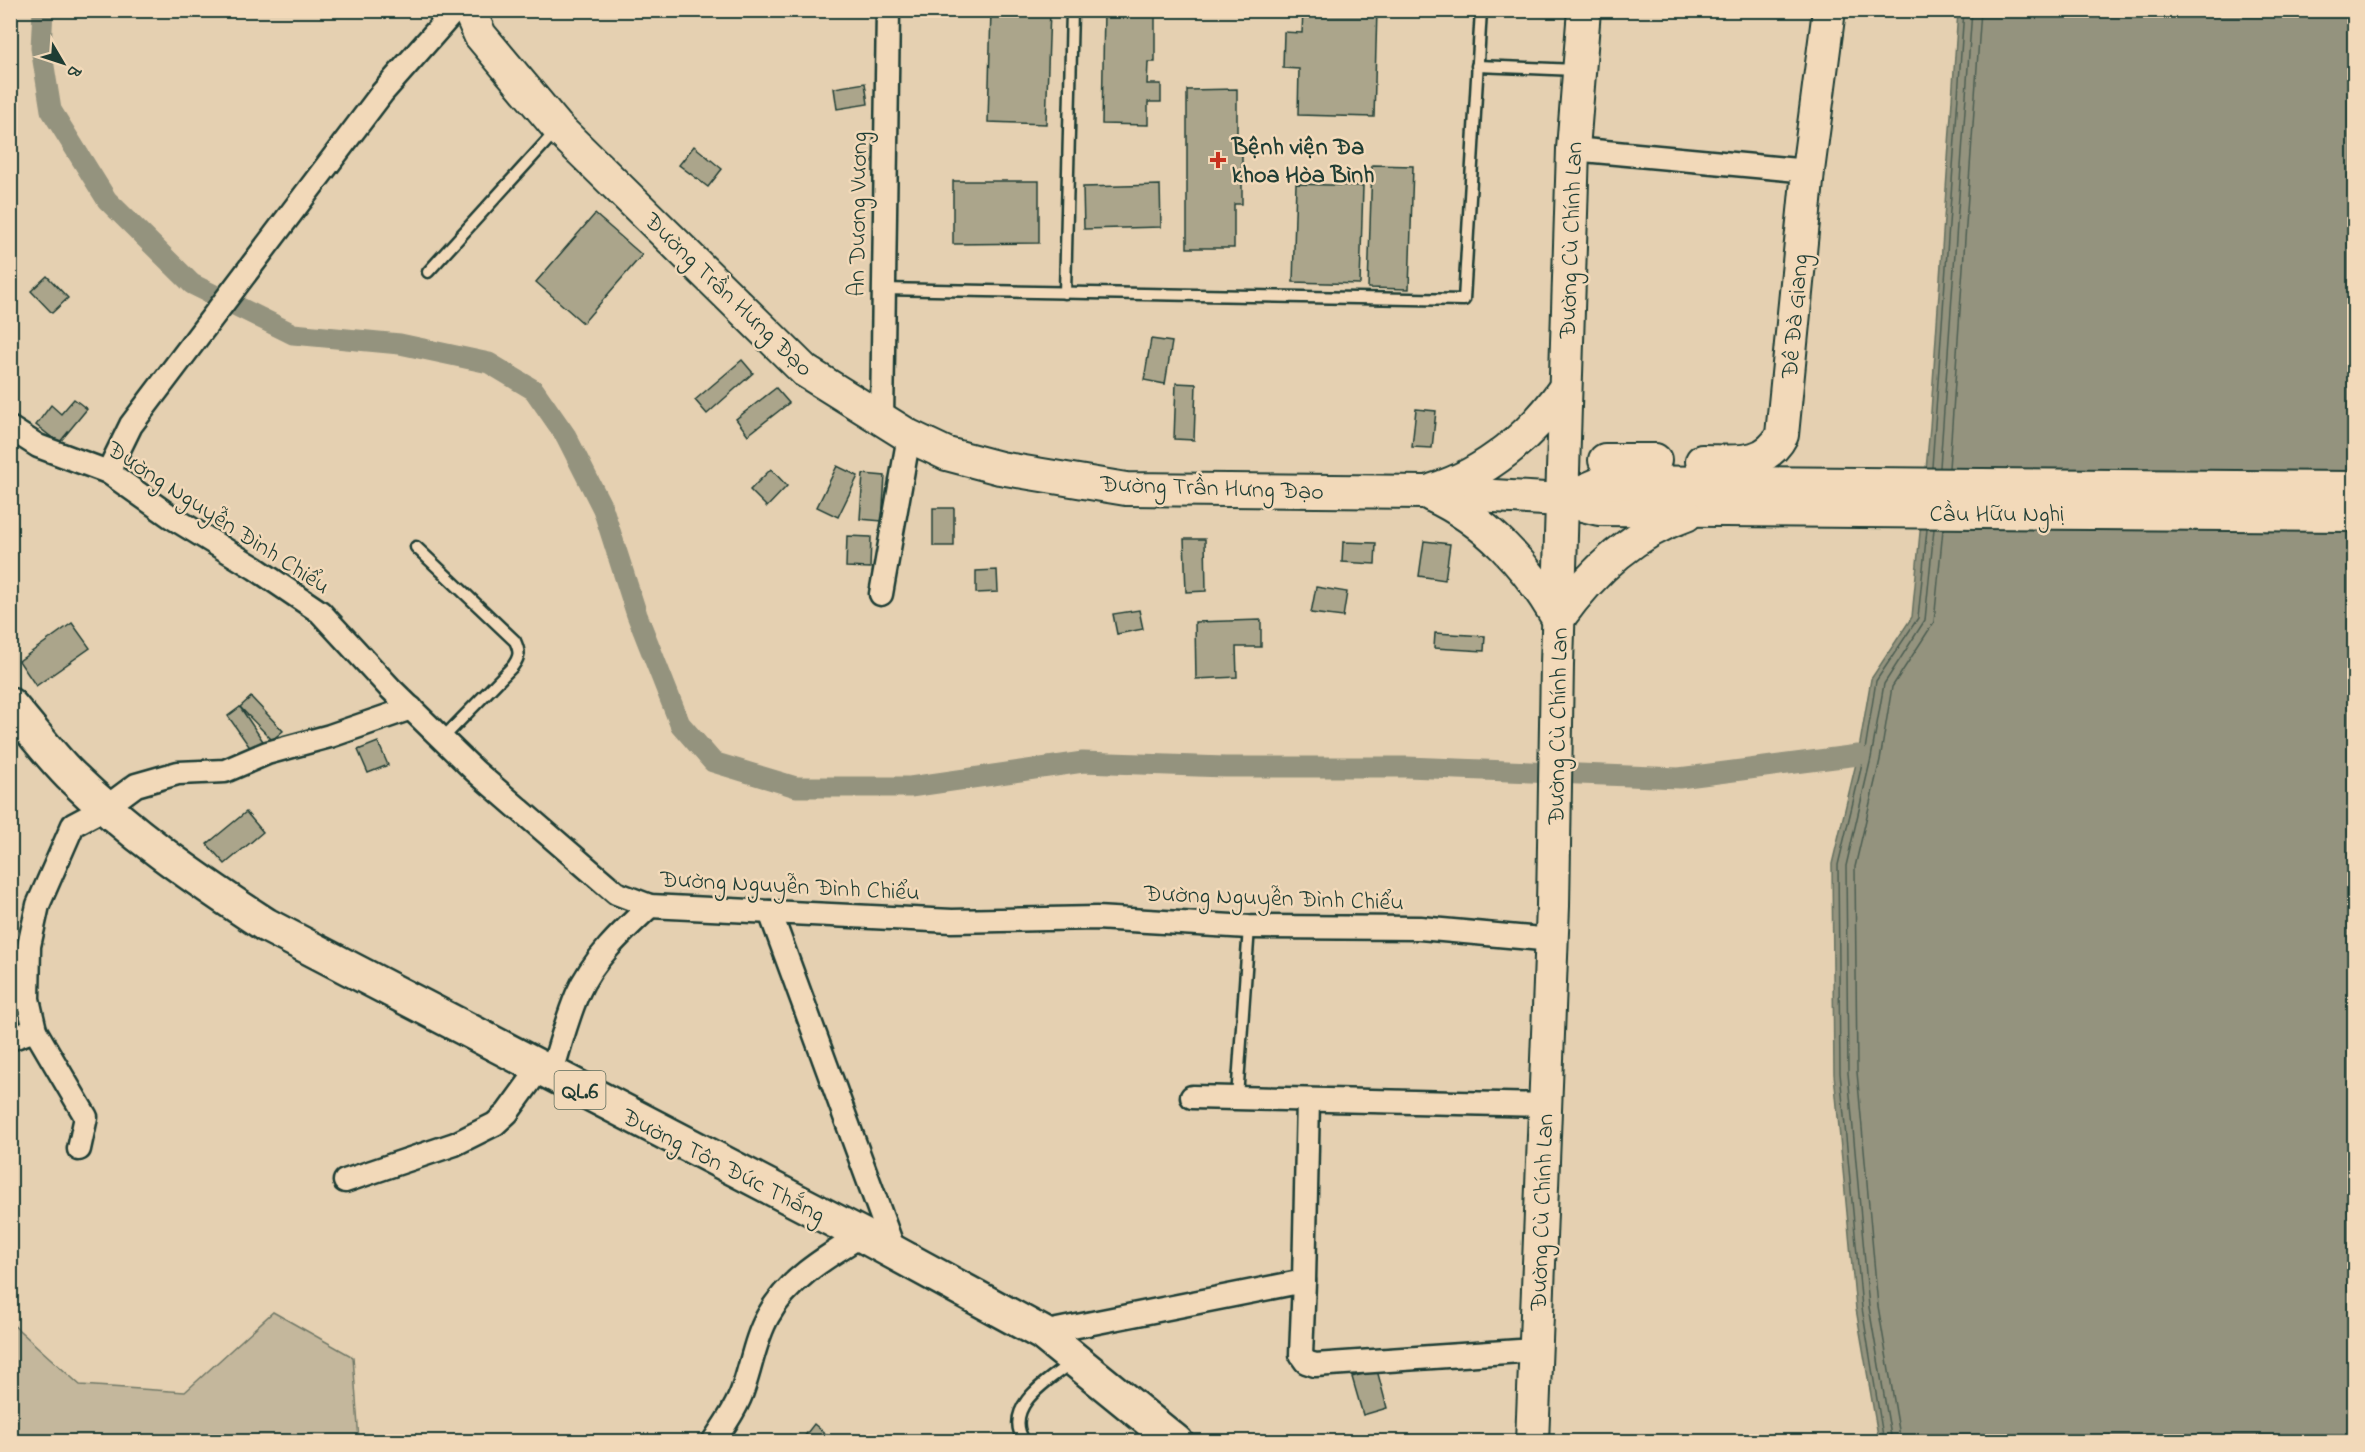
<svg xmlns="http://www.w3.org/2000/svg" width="2365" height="1452" viewBox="0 0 2365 1452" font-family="'Indie Flower',sans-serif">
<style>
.green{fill:#c4b79c;stroke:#727a68;stroke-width:1.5}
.water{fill:#94937e;stroke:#657160;stroke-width:1.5}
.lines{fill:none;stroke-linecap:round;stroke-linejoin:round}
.shore{stroke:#4e5f52;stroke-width:1.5}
.canal{stroke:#94937e;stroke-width:21}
.building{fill:#aba58b;stroke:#1f3d34;stroke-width:1.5}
.lane-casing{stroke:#1f3d34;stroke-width:15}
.street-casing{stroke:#1f3d34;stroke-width:27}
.secondary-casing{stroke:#1f3d34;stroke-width:36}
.highway-casing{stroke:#1f3d34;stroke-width:38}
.lane{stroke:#f2d9b9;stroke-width:10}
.street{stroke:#f2d9b9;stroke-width:22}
.secondary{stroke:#f2d9b9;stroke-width:32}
.highway{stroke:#f2d9b9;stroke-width:33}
.poi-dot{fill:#c8321e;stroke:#f2d9b9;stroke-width:2}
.labels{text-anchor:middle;stroke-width:5;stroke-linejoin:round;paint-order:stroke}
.shield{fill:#f2d9b9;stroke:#5e6c5c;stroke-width:1.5}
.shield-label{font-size:22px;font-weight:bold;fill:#1f3d34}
.poi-label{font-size:24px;font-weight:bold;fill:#1f3d34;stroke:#f2d9b9;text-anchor:start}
.street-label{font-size:24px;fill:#1f3d34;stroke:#f2d9b9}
</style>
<rect width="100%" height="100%" fill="#e5d0b1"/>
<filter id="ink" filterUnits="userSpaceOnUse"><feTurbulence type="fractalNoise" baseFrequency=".0167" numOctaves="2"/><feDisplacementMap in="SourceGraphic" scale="12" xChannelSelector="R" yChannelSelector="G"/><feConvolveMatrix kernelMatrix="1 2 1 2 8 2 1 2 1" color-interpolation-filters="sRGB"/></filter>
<g filter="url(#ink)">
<polygon class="green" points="273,1312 353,1357 359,1441 11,1441 11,1323 80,1385 185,1392"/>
<polygon class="water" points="1958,11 2354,11 2354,1441 1879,1441 1856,1309 1834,1074 1832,864 1858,755 1871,679 1912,617 1930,427"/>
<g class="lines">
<g class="shore">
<polyline points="1932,467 1964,10"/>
<polyline points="1940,467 1972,10"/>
<polyline points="1949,468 1981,10"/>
<polyline points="1884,1442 1862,1308 1840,1073 1838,865 1864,756 1876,681 1918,618 1927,529"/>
<polyline points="1892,1442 1869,1307 1848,1073 1846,866 1871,758 1884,684 1925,620 1934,529"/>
<polyline points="1901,1442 1878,1306 1857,1072 1855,867 1880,760 1892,687 1934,622 1943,529"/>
</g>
<polyline class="canal" points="43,10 41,48 51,110 107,200 192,284 293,334 400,344 489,363 534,390 566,436 603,509 637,615 680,724 713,762 796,787 910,787 1083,762 1225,767 1407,767 1679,778 1858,755"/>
</g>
<g class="building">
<polygon points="991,10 1050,10 1046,124 988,122"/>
<polygon points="1104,10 1155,10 1155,62 1148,62 1147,84 1161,84 1161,102 1148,102 1148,125 1102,124"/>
<polygon points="1303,10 1377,10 1374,117 1298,115 1299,69 1283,68 1284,32 1302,33"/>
<polygon points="865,83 868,104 837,109 834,88"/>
<polygon points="1237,89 1237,141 1242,143 1242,204 1234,204 1234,248 1187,248 1187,90"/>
<polygon points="694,146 722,169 708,187 679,165"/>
<polygon points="1372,165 1413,166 1409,289 1368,288"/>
<polygon points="953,181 1039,181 1039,243 953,244"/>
<polygon points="1296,184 1363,186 1360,284 1293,282"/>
<polygon points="1160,185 1161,227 1084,229 1083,187"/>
<polygon points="595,214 642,255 583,323 536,282"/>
<polygon points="47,276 68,298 52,313 31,291"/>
<polygon points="1151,339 1172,342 1165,384 1144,380"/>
<polygon points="742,360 753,373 707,414 695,400"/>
<polygon points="1176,383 1196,384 1194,440 1174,439"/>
<polygon points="776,388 789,403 748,435 736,419"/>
<polygon points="74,399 87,409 59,443 36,425 51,405 61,414"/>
<polygon points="1416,409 1436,411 1432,448 1412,447"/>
<polygon points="837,466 858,476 838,517 817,507"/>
<polygon points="771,469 787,486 767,507 750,490"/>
<polygon points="863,474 885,476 882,521 860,519"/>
<rect x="933" y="508" width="21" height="38"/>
<polygon points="847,536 871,537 870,568 846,567"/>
<polygon points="1184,539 1205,539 1206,591 1186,592"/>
<polygon points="1424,541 1450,544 1445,580 1419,576"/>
<polygon points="1343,542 1376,543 1375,564 1342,562"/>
<polygon points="997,570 998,592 976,593 976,571"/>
<polygon points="1316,587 1347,592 1343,617 1311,613"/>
<polygon points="1139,610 1143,629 1117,634 1113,614"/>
<polygon points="1261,620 1261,647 1236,647 1237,677 1196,679 1195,622"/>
<polygon points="72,623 90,648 36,686 19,661"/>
<polygon points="1435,633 1485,636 1484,651 1434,648"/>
<polygon points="251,697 283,731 272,740 240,707"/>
<polygon points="240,707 265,744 253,752 228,716"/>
<polygon points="378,742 388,765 368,773 358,750"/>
<polygon points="246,812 263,832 225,864 207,844"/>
<polygon points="1377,1370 1387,1408 1363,1415 1352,1377"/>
<polygon points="814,1424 835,1442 800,1442"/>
<polygon points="790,1435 799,1442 785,1442"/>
</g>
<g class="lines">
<defs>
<g id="lane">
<polyline points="1477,66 1576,70"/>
<polyline points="428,272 556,131"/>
<polyline points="882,289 1464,300 1481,10"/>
<polyline points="1065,293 1072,10"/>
<path d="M416,547L515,641C520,652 520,656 513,666L442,739"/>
<polyline points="1237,1098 1249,927"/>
<path d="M1025,1442C1001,1408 1048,1380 1071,1363"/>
</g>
<g id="street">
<polyline points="1573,149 1808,171"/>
<polyline points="882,419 888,10"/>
<polyline points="10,428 38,446 108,472 170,516 255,568 320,612 390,688 475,771 616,893 650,906 952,921 1096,918 1249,927 1420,928 1552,940"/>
<polyline points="108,472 131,425 382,93 455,10"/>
<polyline points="881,594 909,436"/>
<polyline points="770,912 895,1253"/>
<polyline points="10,1039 35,1030"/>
<path d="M551,1075C559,1049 566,1021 577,995C592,960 622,932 650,906"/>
<polyline points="1192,1097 1545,1105"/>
<polyline points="79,1149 86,1117 35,1030 28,999 29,946 38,905 73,825 105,808 136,785 178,773 225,771 267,753 330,736 411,708"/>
<polyline points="345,1181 455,1144 495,1124 507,1113 539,1069"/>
<polyline points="1304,1281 1308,1100"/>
<polyline points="1042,1333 1304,1281 1301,1355 1306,1362 1315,1365 1535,1350"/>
<path d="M713,1442C725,1424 738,1406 744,1386C752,1362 756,1337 768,1316C788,1279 828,1256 862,1235"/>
</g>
<g id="secondary">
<polyline points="469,10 480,35 558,128 805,371 909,436 947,454 1000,468 1126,489 1425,492 1562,500 1599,509 2354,515"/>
<polyline points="1605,460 1655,460"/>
<path d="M1702,461C1733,461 1765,468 1782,435L1808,171L1829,10"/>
<path d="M1433,490C1486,474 1534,433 1565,388"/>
<path d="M1431,495C1486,520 1529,567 1558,619C1591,573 1632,533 1686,515"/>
<polyline points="1562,500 1604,482 2354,488"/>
<polyline points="1532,1442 1553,906 1557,664 1573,149 1584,10"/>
</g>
<path id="highway" d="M10,705C30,728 49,754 70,775C129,833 197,880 266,925L862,1235L1042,1333L1176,1442"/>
</defs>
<use href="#lane" class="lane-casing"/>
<use href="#street" class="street-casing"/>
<use href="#secondary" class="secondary-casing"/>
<use href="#highway" class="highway-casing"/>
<use href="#lane" class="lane"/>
<use href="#street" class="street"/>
<use href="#secondary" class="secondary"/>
<use href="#highway" class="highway"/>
</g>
</g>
<path class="poi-dot" d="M1215 151h6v6h6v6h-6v6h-6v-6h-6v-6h6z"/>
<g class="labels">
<rect class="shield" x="554.5" y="1071" width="51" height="38" rx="4.5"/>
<g class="shield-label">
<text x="580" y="1098">QL.6</text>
</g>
<g class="poi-label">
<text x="1232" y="154">Bệnh viện Đa<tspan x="1232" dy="28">khoa Hòa Bình</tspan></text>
</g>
<g class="street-label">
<text transform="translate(857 214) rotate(-89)" y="8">An Dương Vương</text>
<text transform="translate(1570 240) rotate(-88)" y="8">Đường Cù Chính Lan</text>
<text transform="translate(729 294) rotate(44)" y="8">Đường Trần Hưng Đạo</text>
<text transform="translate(1794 316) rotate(-85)" y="8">Đê Đà Giang</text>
<text transform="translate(1212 487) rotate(2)" y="8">Đường Trần Hưng Đạo</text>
<text x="1997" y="521">Cầu Hữu Nghị</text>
<text transform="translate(219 517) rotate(33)" y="8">Đường Nguyễn Đình Chiểu</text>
<text transform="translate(1557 726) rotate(-89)" y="8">Đường Cù Chính Lan</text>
<text transform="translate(790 885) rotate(3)" y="8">Đường Nguyễn Đình Chiểu</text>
<text transform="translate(1274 897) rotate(2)" y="8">Đường Nguyễn Đình Chiểu</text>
<text transform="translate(724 1165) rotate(27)" y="8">Đường Tôn Đức Thắng</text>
<text transform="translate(1541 1212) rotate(-88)" y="8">Đường Cù Chính Lan</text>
</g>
</g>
<rect width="2365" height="1452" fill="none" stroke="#f2d9b9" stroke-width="36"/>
<rect x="18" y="18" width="2329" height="1416" fill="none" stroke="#1f3d34" stroke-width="2" filter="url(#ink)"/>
<g transform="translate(63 63) rotate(129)" stroke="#f2d9b9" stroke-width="4.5" paint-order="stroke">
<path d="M0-4.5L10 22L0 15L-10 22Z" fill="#1f3d34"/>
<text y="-9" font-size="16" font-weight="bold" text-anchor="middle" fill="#1f3d34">B</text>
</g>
</svg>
